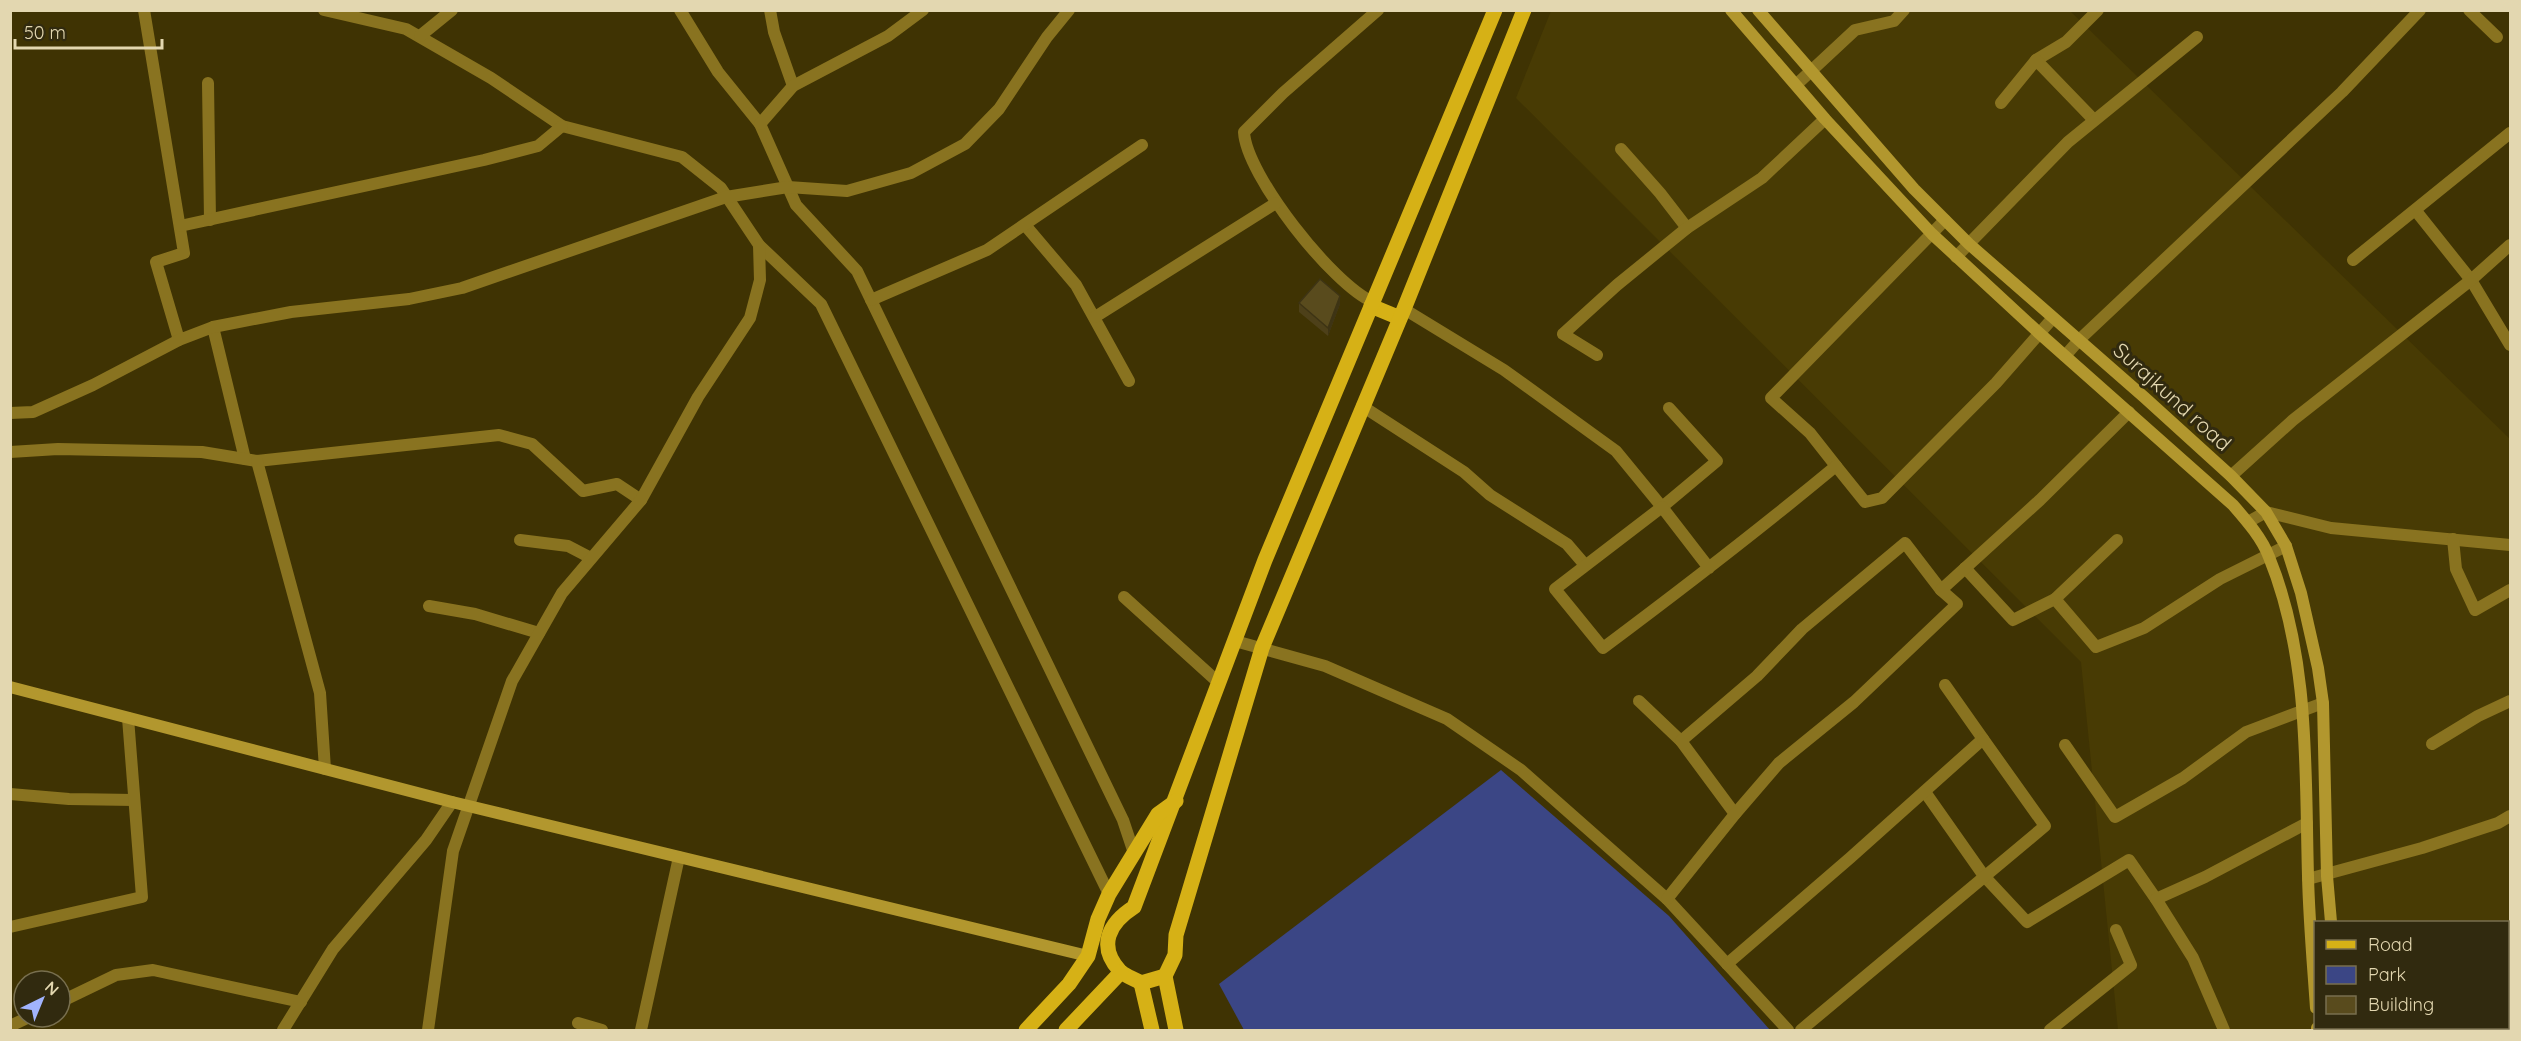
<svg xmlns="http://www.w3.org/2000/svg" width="2521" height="1041" viewBox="0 0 2521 1041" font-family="Quicksand,sans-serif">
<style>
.built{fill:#483b04;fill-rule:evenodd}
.park{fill:#3b4685}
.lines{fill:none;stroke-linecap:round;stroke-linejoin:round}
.lane{stroke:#897320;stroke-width:12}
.street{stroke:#897320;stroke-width:12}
.secondary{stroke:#b2972e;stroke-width:12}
.primary{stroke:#d6b116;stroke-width:15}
.wall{fill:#4d4019}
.shaded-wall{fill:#3e3414}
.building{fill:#594b1d;stroke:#3e3414;stroke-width:1.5}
.labels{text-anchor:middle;stroke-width:6;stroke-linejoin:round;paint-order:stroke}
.street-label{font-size:21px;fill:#e3d7b0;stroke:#312a0f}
</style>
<rect width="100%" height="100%" fill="#3f3303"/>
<path class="built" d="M1551,11H2070L2510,439V1030H2118L2081,662L1516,98ZM2316,922H2508V1028H2316Z"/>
<polygon class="park" points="1501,770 1669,916 1770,1030 1244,1030 1219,984"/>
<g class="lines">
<g class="lane">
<polyline points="578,1023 602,1030"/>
<polyline points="641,1030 679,857"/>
</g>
<g class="street">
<polyline points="144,10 184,253 156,262 179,340"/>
<polyline points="324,10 406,29 491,78 562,126 682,157 721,188 759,245 821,304 1109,894"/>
<polyline points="680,10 718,72 760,124 796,205 857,271 1123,820 1134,853"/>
<polyline points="770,10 774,32 793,86"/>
<polyline points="2469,10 2497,37"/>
<polyline points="420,36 452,10"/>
<polyline points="2036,60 2066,42 2098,10"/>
<polyline points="208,83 210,220"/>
<polyline points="1797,84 1855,30 1894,21 1904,10"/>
<polyline points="2001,103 2036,60 2094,120"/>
<polyline points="760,124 793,86 888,36 923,10"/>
<polyline points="1621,149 1660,193 1687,228"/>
<polyline points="2416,211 2471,280 2510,345"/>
<polyline points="1025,225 1076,285 1129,381"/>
<polyline points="180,226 484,160 538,146 562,126"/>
<polyline points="1956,257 2068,142 2197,37"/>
<polyline points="2353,260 2510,133"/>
<polyline points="871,300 987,250 1142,145"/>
<path d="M1373,302C1333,285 1246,175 1244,132L1283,93L1378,10"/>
<polyline points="1404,309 1504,370 1616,451 1662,507 1717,461 1669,408"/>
<polyline points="1095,317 1276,203"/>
<polyline points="213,327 245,459"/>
<polyline points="1597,355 1563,334 1617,285 1687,228 1762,178 1825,119"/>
<polyline points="2065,356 2079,340 2342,92 2420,10"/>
<polyline points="1362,406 1464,472 1490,495 1567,544 1585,565"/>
<polyline points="10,413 33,412 93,385 179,340 213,327 291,312 409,299 462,288 726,197 788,187 847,191 911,173 965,144 999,109 1047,37 1069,10"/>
<polyline points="10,452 58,449 202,452 257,461 499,435 532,444 583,491 617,484 641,500"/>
<polyline points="257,461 320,693 325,769"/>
<polyline points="1836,466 1810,433 1771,398 1945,220"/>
<polyline points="2231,476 2293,420 2471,280 2510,245"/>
<polyline points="2248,522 2266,512 2331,528 2510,545"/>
<polyline points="2453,539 2456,569 2475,610 2510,590"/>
<polyline points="520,540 568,546 591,558"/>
<path d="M1709,568L1662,507L1555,589L1603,648C1682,589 1760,529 1836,466L1865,502L1882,498L1996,383L2052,319"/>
<polyline points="1965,568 2013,620 2055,599 2096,647 2144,628 2220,579 2286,546"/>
<polyline points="1124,597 1219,683"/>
<polyline points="2055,599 2117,540"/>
<polyline points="429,606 475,614 539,633"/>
<polyline points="1235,641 1325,666 1447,719 1521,770 1667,899 1788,1030"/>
<polyline points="1639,701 1681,741"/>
<polyline points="2432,744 2478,716 2510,701"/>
<polyline points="2065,745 2115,817 2183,778 2246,732 2323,703"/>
<polyline points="1925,792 1984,876 2027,922 2129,860 2156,899"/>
<polyline points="10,794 69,799 134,800"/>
<polyline points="1735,814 1681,741 1757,676 1802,629 1905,543 1941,590"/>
<polyline points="2308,879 2422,848 2498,823 2510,816"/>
<polyline points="1667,899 1735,814 1779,763 1854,702 1957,604 1941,590 2040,500 2129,412"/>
<polyline points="10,927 142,897 128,718"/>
<polyline points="1727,964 1850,858 1983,739 1945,685"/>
<polyline points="60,1002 116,975 153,970 301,1002"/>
<polyline points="10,1026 29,1017"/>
<polyline points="283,1030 333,949 426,840 452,802"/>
<polyline points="428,1030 453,851 512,681 562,593 641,500 698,397 750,318 760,280 759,245"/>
<polyline points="1801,1030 2045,826 1983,739"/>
<polyline points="2050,1030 2131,965 2116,930"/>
<polyline points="2224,1030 2193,958 2156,899 2205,877 2307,823"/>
</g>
<g class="secondary">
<path d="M1731,10L1825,119L1932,234L2039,333L2233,505C2246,520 2262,538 2269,557C2310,657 2305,770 2308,876C2309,920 2313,964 2316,1008"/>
<polyline points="1758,10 1914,189 1969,244 2144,397 2231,476 2266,512 2286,546 2301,593 2318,668 2323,703 2327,876 2331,922"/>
<polyline points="10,687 452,802 1088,956"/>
<polyline points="2317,1028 2317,1030"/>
<polyline points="2340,1028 2341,1030"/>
</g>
<g class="primary">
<polyline points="1371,306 1400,318"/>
<path d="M1165,976L1141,983C1135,979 1125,976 1120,971C1097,946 1109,923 1134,907L1265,560L1495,10"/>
<polyline points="1141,983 1152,1030"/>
<polyline points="1026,1030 1069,984 1088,956 1098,919 1109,894 1158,814 1176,801"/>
<polyline points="1066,1030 1121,972"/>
<polyline points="1176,1030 1165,976 1175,955 1176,935 1262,648 1404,309 1524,10"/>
</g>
</g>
<polygon class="wall" points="1299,303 1340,304 1328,336 1299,312"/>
<polygon class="shaded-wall" points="1340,296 1340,304 1328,336 1328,328"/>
<polygon class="building" points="1320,279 1340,296 1328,328 1299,303"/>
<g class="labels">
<g class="street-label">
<text transform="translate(2172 397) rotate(42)" y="7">Surajkund road</text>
</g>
</g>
<rect width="2521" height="1041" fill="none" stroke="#e3d7b0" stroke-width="24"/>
<rect x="2314" y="921" width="195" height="108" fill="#312a0f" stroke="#786f4f" stroke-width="1.5"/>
<rect x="2326" y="940" width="30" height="9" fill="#d6b116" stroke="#786f4f" stroke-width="1.5"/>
<text x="2368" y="951" font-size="18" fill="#e3d7b0">Road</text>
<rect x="2326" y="966" width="30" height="18" fill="#3b4685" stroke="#786f4f" stroke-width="1.5"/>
<text x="2368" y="981" font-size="18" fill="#e3d7b0">Park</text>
<rect x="2326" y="996" width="30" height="18" fill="#594b1d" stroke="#786f4f" stroke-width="1.5"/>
<text x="2368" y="1011" font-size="18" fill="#e3d7b0">Building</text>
<g transform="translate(42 999) rotate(43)"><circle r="28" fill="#312a0f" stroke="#786f4f" stroke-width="1.5"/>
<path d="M0-4.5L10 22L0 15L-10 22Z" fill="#a1b3fd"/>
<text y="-9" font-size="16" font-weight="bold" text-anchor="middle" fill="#e3d7b0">N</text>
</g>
<path d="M15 39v9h147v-9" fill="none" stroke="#e3d7b0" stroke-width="3"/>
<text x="24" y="39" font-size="18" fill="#e3d7b0" stroke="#312a0f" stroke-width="4.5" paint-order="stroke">50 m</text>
</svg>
